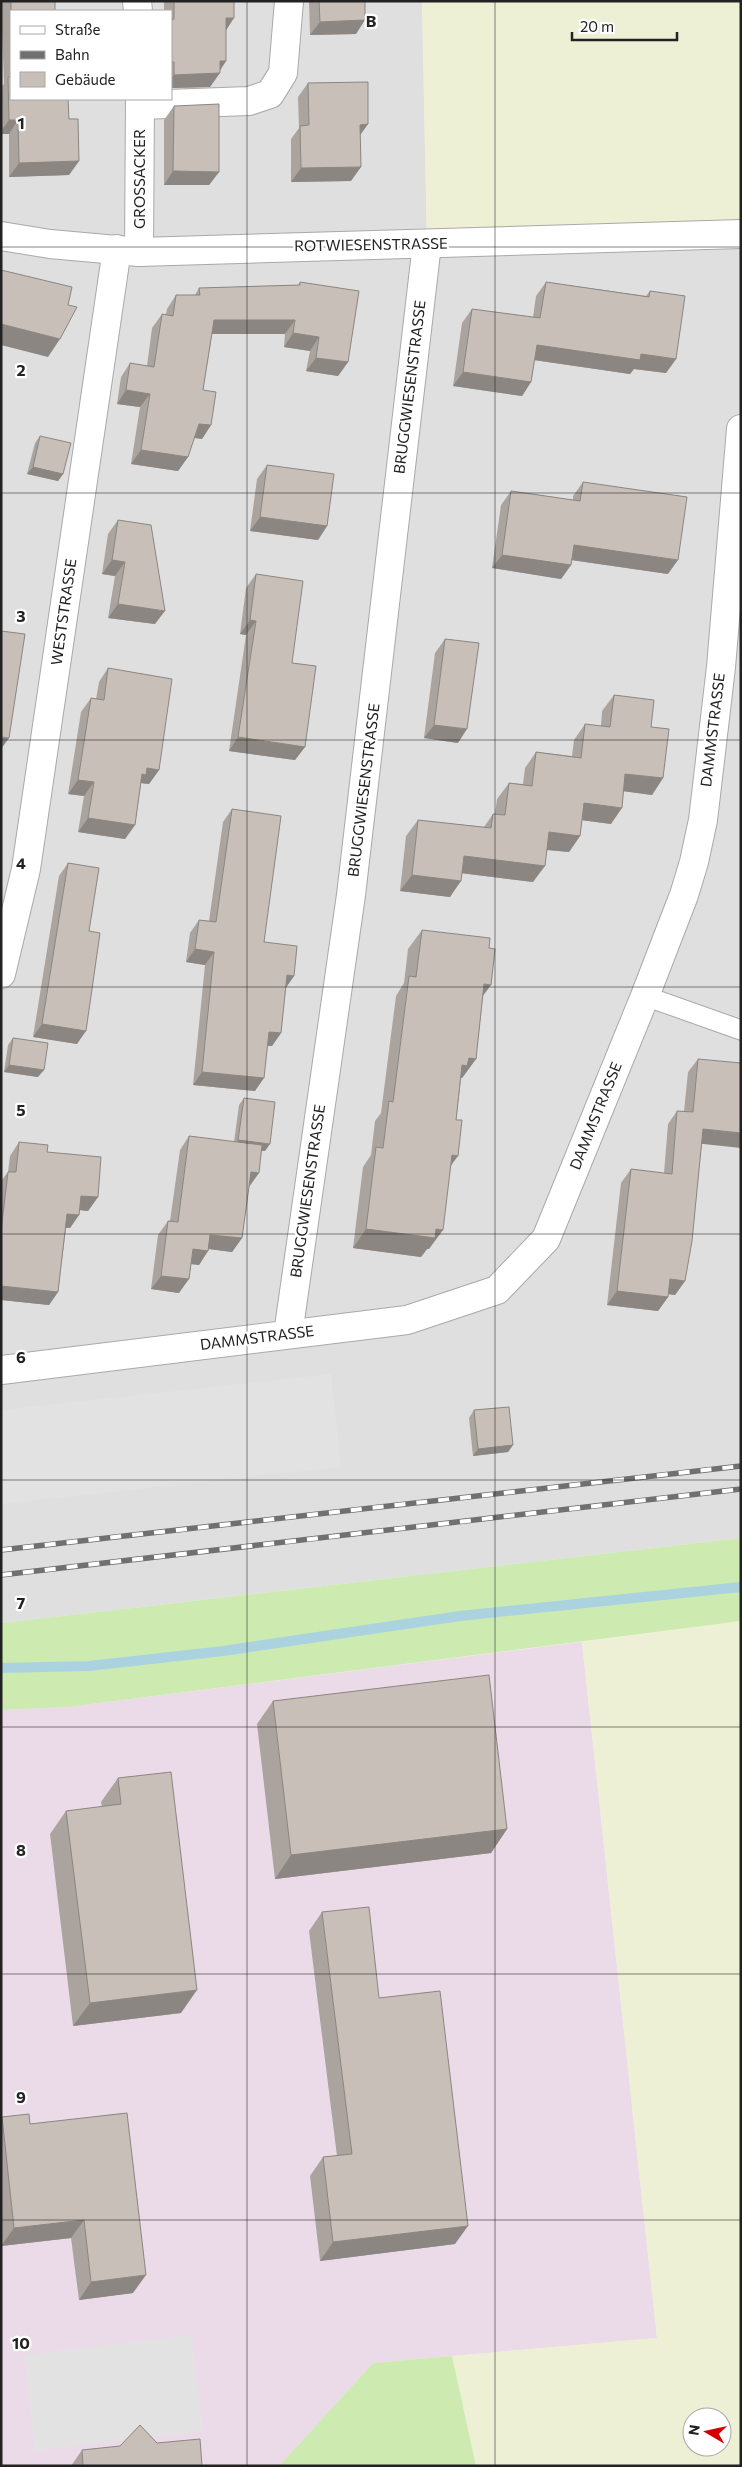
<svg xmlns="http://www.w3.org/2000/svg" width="742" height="2467" viewBox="0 0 742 2467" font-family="Commissioner,sans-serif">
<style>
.residential{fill:#e0dfdf;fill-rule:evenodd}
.industrial{fill:#ebdbe8}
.farmland{fill:#eef0d5;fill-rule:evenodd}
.grass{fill:#cdebb0}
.parking{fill:#e2e2e2}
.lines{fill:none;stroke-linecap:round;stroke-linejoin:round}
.stream{stroke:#aad3df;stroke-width:10}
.service-casing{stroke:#a9a9a9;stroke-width:21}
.minor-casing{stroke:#a9a9a9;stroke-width:30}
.service{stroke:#fff;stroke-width:19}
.minor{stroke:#fff;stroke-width:28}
.rail-casing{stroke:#707070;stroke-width:5.5}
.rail{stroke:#fff;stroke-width:4;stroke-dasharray:11;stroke-linecap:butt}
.wall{fill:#aba49e}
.shaded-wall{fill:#8b8681}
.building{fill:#c7bfb8;stroke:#8b8681}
.grid{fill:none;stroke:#222;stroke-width:1;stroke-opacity:0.55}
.labels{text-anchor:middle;stroke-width:4.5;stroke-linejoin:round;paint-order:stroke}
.street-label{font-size:15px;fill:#222;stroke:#fff}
.grid-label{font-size:16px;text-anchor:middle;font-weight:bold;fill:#222;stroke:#fff;stroke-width:4.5;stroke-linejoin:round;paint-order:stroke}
</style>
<rect width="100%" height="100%" fill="#f2efe9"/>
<path class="residential" d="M1,1H422L427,243L741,234V1538L1,1623ZM11,11H171V99H11Z"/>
<polygon class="industrial" points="582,1642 657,2338 373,2363 279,2466 1,2466 1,1710 68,1707"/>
<g class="farmland">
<polygon points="422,1 741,1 741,234 427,244"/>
<path d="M741,1621V2466H476L452,2356L657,2338L582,1642ZM692,2417H722V2447H692Z"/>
</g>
<g class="grass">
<polygon points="741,1538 741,1621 68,1707 1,1710 1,1623"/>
<polygon points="452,2356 476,2466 279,2466 373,2363"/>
</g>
<g class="parking">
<polygon points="331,1374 341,1467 1,1504 1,1410"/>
<polygon points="191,2335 203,2431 35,2451 24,2355"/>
</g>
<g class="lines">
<polyline class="stream" points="1,1668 89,1666 223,1651 460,1616 741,1587"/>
<defs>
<polyline id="service" points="645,996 741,1030"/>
<g id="minor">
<polyline points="137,1 138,11"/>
<polyline points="140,105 249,101 270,94 283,73 289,1"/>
<polyline points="1,236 50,244 139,252 741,234"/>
<polyline points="139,252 140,99"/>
<polyline points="1,974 26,869 117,249"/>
<polyline points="288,1334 351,895 427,244"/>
<polyline points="1,1370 407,1320 497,1290 546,1239 645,996 684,895 694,862 703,820 721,667 741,429"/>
</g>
</defs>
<use href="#service" class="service-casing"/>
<use href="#minor" class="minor-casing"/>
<use href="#service" class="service"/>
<use href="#minor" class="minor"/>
<defs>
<g id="rail">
<polyline points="1,1550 741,1466"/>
<polyline points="1,1575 741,1489"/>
</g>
</defs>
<use href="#rail" class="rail-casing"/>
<use href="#rail" class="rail"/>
</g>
<g class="wall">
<polygon points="1,1 55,1 11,11 11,99 69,119 79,161 69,175 9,177 9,134 1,134 1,87 4,84"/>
<polygon points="164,1 234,1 226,30 226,61 210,87 171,88 171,11 164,11"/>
<polygon points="309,1 365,1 356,34 310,35"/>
<polygon points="308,83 368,124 360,135 351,181 291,182 291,139 299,128 298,97"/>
<polygon points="174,106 219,172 209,185 164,185 164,120"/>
<polygon points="300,282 348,362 338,376 306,371 310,351 284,347 285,334 212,334 203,390 211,425 202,439 194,438 188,457 178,471 131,464 140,407 117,404 121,377 130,363 147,366 152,328 162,314 166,314 167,309 176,295 195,295 199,288 298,285"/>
<polygon points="546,282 646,296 650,291 676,359 666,373 634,369 630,374 534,360 531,382 522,396 453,386 462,323 472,309 533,317 536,296"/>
<polygon points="40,436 63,474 58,481 27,474 35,443"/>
<polygon points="267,465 327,526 318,540 250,531 257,479"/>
<polygon points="583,482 668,574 572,560 571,565 561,579 492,568 501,505 511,491 573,500 573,496"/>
<polygon points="118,520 155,624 108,618 115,576 102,574 108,534"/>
<polygon points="256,574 292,663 305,747 295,760 229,751 246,635 240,634 246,588"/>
<polygon points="445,639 458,743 424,738 435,653"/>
<polygon points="108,668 159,770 149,784 141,783 135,825 125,839 78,832 84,796 68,794 81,712 91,698 96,699 99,682"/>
<polygon points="614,695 651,727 663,778 652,795 624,791 611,824 582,820 580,836 569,852 547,850 533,882 462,873 450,897 400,891 406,836 418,820 484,827 493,814 495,814 497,799 509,783 523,784 525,768 536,752 572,756 574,740 585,724 601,726 602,711"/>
<polygon points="232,809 264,942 294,976 286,987 281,1033 272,1046 268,1046 255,1091 193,1085 205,965 186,962 190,933 199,920 209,921 223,822"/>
<polygon points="68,863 89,931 77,1044 33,1037 59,876"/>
<polygon points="422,930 483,996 476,1059 462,1078 461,1078 451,1166 429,1249 427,1249 421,1257 353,1248 363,1167 371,1155 375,1121 381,1113 396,996 404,983 408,949"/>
<polygon points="13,1038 38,1077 4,1072 8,1045"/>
<polygon points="698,1059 702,1144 685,1281 675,1295 668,1294 668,1297 658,1311 607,1305 621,1183 631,1169 664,1173 668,1124 677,1111 684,1111 688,1072"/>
<polygon points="244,1098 265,1151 262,1151 249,1187 242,1238 232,1252 209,1249 199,1265 191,1264 179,1293 151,1289 158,1235 168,1221 170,1221 180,1150 189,1136 234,1142 239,1105"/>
<polygon points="19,1142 47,1152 98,1197 88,1211 79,1210 79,1215 70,1228 66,1228 58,1292 49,1305 1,1300 1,1181 8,1172 10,1156"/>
<polygon points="474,1410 513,1445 508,1452 473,1456 469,1418"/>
<polygon points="273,1701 507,1829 491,1853 275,1879 257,1724"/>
<polygon points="118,1778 181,2013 73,2026 50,1834 66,1811 102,1807 101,1802"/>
<polygon points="322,1912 379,1998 455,2244 320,2261 310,2176 323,2157 337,2156 309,1931"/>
<polygon points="2,2117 30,2124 133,2293 79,2300 71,2238 1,2246"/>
<polygon points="157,2443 202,2466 71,2466 82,2450"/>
</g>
<g class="shaded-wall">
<polygon points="226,18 234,18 225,32"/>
<polygon points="365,20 356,34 310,35 320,22"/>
<polygon points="220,61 226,61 218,73 220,73 210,87 171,88 171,79 174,75"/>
<polygon points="9,120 18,120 9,134 1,134 1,131"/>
<polygon points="368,124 358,138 360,125"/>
<polygon points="79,161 69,175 9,177 19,163"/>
<polygon points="361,167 351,181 291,182 301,168"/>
<polygon points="173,171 219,172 209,185 164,185"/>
<polygon points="214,320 295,320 285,334 205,334"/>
<polygon points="1,324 60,339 48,357 1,345"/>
<polygon points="293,333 319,337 310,351 284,347"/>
<polygon points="537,345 641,354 676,359 666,373 634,369 630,374 527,359"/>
<polygon points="316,358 348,362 338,376 306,371"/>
<polygon points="463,372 531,382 522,396 453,386"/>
<polygon points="126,390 150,394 140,407 117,404"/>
<polygon points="199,424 211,425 202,439 190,437"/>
<polygon points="141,450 188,457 178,471 131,464"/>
<polygon points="33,467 63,474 58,481 27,474"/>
<polygon points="260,517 327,526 318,540 250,531"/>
<polygon points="574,545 678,560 668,574 564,559"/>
<polygon points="502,555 571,565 561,579 492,568"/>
<polygon points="112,560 125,562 115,576 102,574"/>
<polygon points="118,604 165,611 155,624 108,618"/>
<polygon points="250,620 256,621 246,635 240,634"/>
<polygon points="434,725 467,729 458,743 424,738"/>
<polygon points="1,737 9,738 1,749"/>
<polygon points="238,737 305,747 295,760 229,751"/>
<polygon points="147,768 159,770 149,784 140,783 133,788"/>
<polygon points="625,774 663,778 652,795 614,790"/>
<polygon points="78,780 94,782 84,796 68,794"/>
<polygon points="584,803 622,808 611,824 573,819"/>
<polygon points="88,818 135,825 125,839 78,832"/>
<polygon points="549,832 580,836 569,852 537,849"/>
<polygon points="464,856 545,866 533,882 452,872"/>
<polygon points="412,875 461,881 450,897 400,891"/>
<polygon points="195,949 214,952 205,965 186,962"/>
<polygon points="287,975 294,976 285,989"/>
<polygon points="484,984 491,985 477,1004"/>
<polygon points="42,1024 86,1031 77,1044 33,1037"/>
<polygon points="269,1032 281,1033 272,1046 260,1045"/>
<polygon points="469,1058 476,1059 462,1078 459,1078 462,1065"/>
<polygon points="9,1065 44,1070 38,1077 4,1072"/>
<polygon points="202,1072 264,1078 255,1091 193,1085"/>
<polygon points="703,1129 741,1133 741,1148 694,1143"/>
<polygon points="238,1140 270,1144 265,1151 233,1147"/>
<polygon points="452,1155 458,1156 444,1175"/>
<polygon points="251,1172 259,1173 249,1187"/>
<polygon points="81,1196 98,1197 88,1211 71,1209"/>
<polygon points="67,1214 79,1215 70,1228 58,1227"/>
<polygon points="366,1229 436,1229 443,1230 429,1249 427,1249 421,1257 353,1248"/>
<polygon points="210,1235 242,1238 232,1252 201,1248"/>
<polygon points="193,1249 208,1251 199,1265 183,1263"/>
<polygon points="161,1276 189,1279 179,1293 151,1289"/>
<polygon points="670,1279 685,1281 675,1295 661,1293"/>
<polygon points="1,1286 58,1292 49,1305 1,1300"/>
<polygon points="617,1291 668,1297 658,1311 607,1305"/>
<polygon points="513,1445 508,1452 473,1456 478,1449"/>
<polygon points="507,1829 491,1853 275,1879 291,1855"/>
<polygon points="197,1990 181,2013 73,2026 90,2003"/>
<polygon points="84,2220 71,2238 1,2246 14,2228"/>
<polygon points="468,2226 455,2244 320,2261 333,2242"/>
<polygon points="146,2275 133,2293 79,2300 91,2282"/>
</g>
<g class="building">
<rect x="11" y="1" width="44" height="10"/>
<polygon points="174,1 234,1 234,18 226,18 226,61 220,61 220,73 174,75 174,62 171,62 171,20 174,19"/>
<polygon points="319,1 365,1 365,20 320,22"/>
<polygon points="8,77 11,77 11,99 68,99 69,119 78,119 79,161 19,163 18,120 9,120"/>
<polygon points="368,82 368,124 360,125 361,167 301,168 300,126 309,125 308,83"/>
<polygon points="219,104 219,172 173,171 174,106"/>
<polygon points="1,270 72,287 68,305 77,307 60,339 1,324"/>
<polygon points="300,282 359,291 348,362 316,358 319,337 293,333 295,320 214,320 203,390 216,392 211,425 199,424 188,457 141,450 150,394 126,390 130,363 154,367 162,314 173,316 176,295 200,295 199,288 300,285"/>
<polygon points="546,282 649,297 650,291 685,296 676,359 641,354 640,360 537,345 531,382 463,372 472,309 540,318"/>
<polygon points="40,436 71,443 63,474 33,467"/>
<polygon points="267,465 334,474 327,526 260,517"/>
<polygon points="583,482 687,497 678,560 574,545 571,565 502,555 511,491 580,501"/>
<polygon points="118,520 151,525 165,611 118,604 125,562 112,560"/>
<polygon points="256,574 303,581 292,663 316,666 305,747 238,737 256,621 250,620"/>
<polygon points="1,631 25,634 9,738 1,737"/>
<polygon points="445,639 479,643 467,729 434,725"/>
<polygon points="108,668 172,679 159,770 147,768 146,775 142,774 135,825 88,818 94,782 78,780 91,698 104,700"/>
<polygon points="614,695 654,700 651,727 669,729 663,778 625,774 622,808 584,803 580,836 549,832 545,866 464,856 461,881 412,875 418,820 491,828 493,814 505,815 509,783 532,786 536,752 581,758 585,724 610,727"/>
<polygon points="232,809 281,816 264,942 297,946 294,976 287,975 281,1033 269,1032 264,1078 202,1072 214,952 195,949 199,920 216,922"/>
<polygon points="68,863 99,868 89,931 100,933 86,1031 42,1024"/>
<polygon points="422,930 490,938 489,948 495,949 491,985 484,984 476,1059 469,1058 467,1066 462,1065 456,1120 462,1120 458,1156 452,1155 443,1230 436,1229 435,1238 366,1229 376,1147 383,1148 389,1101 393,1102 409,976 416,977"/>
<polygon points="13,1038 48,1043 44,1070 9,1065"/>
<polygon points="698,1059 741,1063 741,1133 703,1129 692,1241 685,1281 670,1279 668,1297 617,1291 631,1169 672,1174 677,1111 693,1112"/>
<polygon points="244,1098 275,1102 270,1144 238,1140"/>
<polygon points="189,1136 262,1145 259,1173 251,1172 242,1238 210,1235 208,1251 193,1249 189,1279 161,1276 168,1221 178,1222"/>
<polygon points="19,1142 48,1145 47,1152 101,1157 98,1197 81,1196 79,1215 67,1214 58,1292 1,1286 1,1231 8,1172 16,1172"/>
<polygon points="509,1407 513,1445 478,1449 474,1410"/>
<polygon points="489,1675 507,1829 291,1855 273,1701"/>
<polygon points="171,1772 197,1990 90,2003 66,1811 121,1804 118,1778"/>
<polygon points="369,1907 379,1998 440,1991 468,2226 333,2242 323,2157 352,2154 322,1912"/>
<polygon points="127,2113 146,2275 91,2282 84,2220 14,2228 2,2117 29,2114 30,2124"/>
<polygon points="140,2425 157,2443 200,2439 202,2466 83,2466 82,2450 120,2446"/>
</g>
<path class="grid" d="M247,1V2466M495,1V2466M1,247H741M1,493H741M1,740H741M1,987H741M1,1234H741M1,1480H741M1,1727H741M1,1974H741M1,2220H741"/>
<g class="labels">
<g class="street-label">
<text transform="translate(140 179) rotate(-90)" y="5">GROSSACKER</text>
<text transform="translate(371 245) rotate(-1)" y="5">ROTWIESENSTRASSE</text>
<text transform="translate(410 387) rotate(-83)" y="5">BRUGGWIESENSTRASSE</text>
<text transform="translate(64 612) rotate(-82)" y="5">WESTSTRASSE</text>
<text transform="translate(713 730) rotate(-83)" y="5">DAMMSTRASSE</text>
<text transform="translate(364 790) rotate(-83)" y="5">BRUGGWIESENSTRASSE</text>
<text transform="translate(596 1116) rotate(-68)" y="5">DAMMSTRASSE</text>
<text transform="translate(308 1191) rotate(-82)" y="5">BRUGGWIESENSTRASSE</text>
<text transform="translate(257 1338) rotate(-7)" y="5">DAMMSTRASSE</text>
</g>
</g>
<g class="grid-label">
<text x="371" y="27">B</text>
<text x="21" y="129">1</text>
<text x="21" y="376">2</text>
<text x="21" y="622">3</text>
<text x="21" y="869">4</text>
<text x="21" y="1116">5</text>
<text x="21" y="1363">6</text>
<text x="21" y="1609">7</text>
<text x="21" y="1856">8</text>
<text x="21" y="2103">9</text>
<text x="21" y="2349">10</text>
</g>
<rect width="742" height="2467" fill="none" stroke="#222222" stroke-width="5"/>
<rect x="10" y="10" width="162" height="90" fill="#ffffff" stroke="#a7a7a7"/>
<rect x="20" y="26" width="25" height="8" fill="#ffffff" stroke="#a7a7a7"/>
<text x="55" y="35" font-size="15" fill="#222222">Straße</text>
<rect x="20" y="51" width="25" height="8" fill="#707070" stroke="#a7a7a7"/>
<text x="55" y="60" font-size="15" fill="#222222">Bahn</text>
<rect x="20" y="72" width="25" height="15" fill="#c7bfb8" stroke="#a7a7a7"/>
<text x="55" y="85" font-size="15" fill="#222222">Gebäude</text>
<g transform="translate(707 2432) rotate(279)"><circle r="24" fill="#ffffff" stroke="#a7a7a7"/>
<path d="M0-4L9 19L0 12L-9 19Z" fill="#d40000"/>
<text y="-8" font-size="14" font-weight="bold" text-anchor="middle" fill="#222222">N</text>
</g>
<path d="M572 32v8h105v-8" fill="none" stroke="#222222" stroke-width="2.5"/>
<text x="580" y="32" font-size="15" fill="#222222" stroke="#ffffff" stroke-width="4" paint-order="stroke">20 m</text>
</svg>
